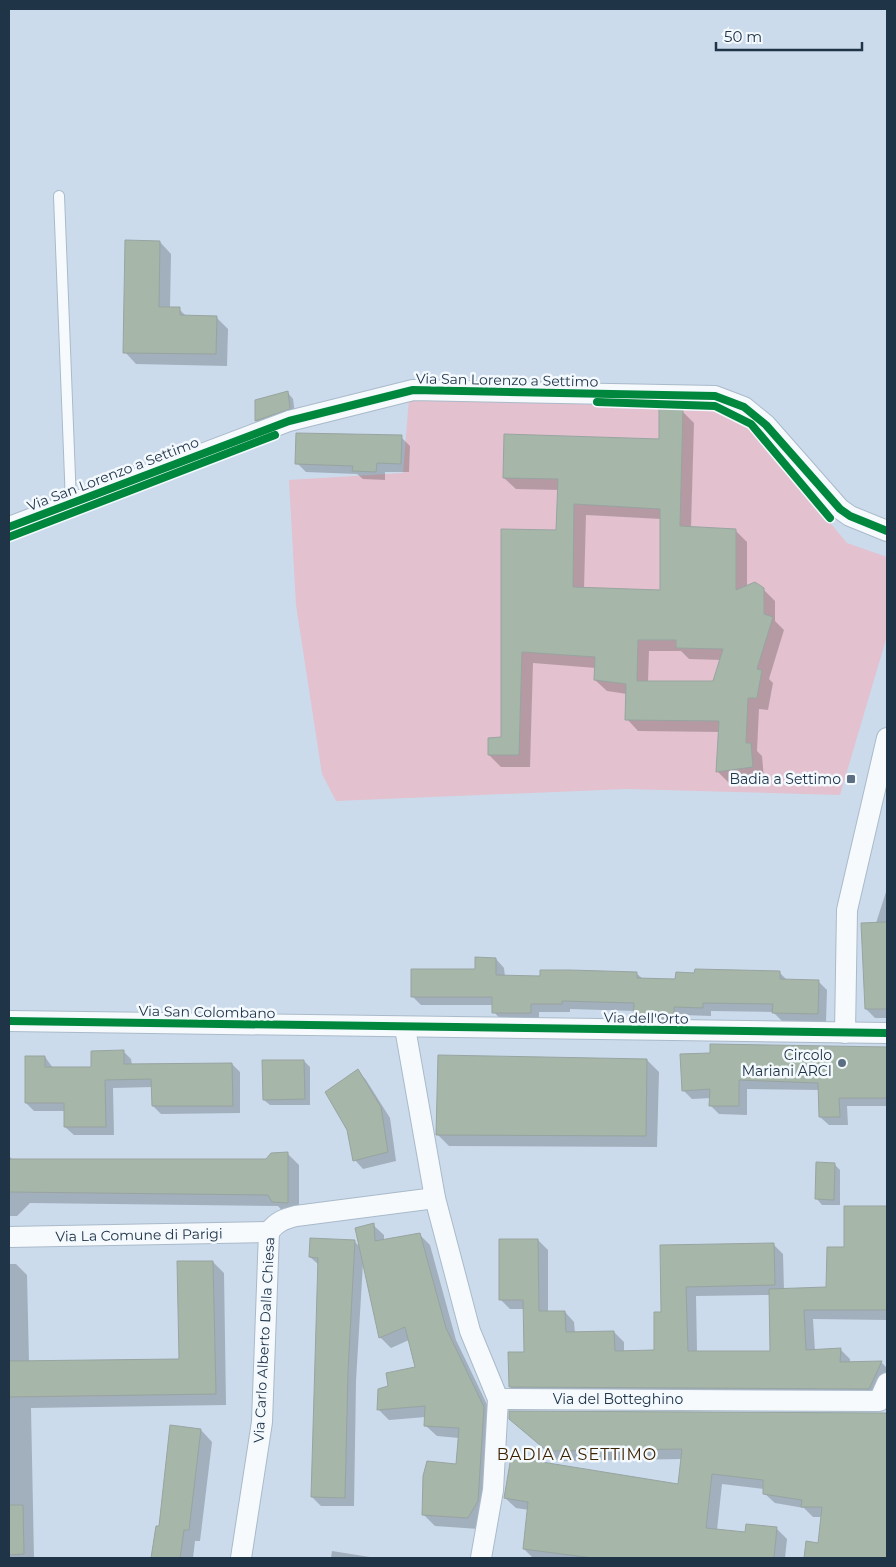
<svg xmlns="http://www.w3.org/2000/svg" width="896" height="1567" viewBox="0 0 896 1567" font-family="Montserrat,sans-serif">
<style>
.green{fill:#e3c1ce}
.shadow{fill:#0003;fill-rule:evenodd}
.building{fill:#a6b6a8;stroke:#98a4a1;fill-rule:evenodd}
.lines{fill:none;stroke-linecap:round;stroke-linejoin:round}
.lane-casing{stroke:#a9baca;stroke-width:12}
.street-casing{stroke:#a9baca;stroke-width:22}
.lane{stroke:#f7fafc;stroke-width:10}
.street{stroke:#f7fafc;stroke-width:20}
.cycleway-casing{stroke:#f4f9fe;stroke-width:11}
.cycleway{stroke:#00873e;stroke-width:8}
.poi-dot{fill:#5c6e81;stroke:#f4f9fe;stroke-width:2}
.labels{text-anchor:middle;stroke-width:5;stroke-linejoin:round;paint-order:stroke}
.street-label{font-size:14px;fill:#203448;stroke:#f4f9fe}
.poi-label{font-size:14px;fill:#203448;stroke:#f4f9fe;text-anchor:end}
.quarter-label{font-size:16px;letter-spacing:1px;fill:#3c2301;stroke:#f4f9fe}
</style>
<rect width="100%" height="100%" fill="#cbdbec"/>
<polygon class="green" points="409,399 714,408 749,426 847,543 887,557 887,636 840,795 626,789 336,801 322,774 296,605 289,480 403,473"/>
<g class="shadow">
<polygon points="160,242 171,254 170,308 179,309 187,317 216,317 228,329 227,366 136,364 125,352"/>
<polygon points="288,393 293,399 295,414 261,426 256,421 256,401"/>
<path d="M682,411L694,423L691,528L735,530L747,542V587L763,589L775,601V621L784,630L769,679L773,683L768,710L759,709L757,751L762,756L764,779L729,783L717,771L720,732L638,731L627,719V694L607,691L595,680L596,668L533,663L530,767H501L489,755L503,739L502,531H558L559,490L516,489L504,478L660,440ZM586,515L661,519L662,592L584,589ZM649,651H681L689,659L721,660L714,682H648Z"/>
<polygon points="401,437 410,446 409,472 385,472 385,480 363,479 357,474 306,472 297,463"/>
<polygon points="887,889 887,1018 875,1018 866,1009 876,923"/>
<polygon points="496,959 504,968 505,977 636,973 643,979 677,980 779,972 787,980 818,981 827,990 826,1022 782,1021 773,1012 711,1011 711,1016 683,1015 682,1026 643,1026 634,1017 635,1011 570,1009 570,1012 539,1012 539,1021 502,1021 494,1012 494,1005 421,1005 412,996 476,970"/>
<polygon points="712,1046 887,1048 887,1106 847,1106 848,1125 829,1125 820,1117 820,1090 747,1089 747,1115 719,1114 710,1105 711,1098 692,1099 683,1090 712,1054"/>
<polygon points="123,1051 131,1059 132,1065 232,1064 240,1072 240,1113 161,1114 153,1106 153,1087 113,1088 114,1135 74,1135 65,1127 65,1111 34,1111 26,1103 45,1057 53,1068 93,1068"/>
<polygon points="647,1060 659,1072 657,1147 449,1146 438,1135"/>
<polygon points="304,1061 310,1067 310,1105 270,1105 264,1100"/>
<polygon points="358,1071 366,1080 390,1118 396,1161 363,1169 355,1160 349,1129"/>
<polygon points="287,1153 299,1165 299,1214 285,1214 278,1206 30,1203 17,1216 9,1216 9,1156 14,1161 267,1160"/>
<polygon points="834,1164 840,1170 840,1205 822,1205 817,1199"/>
<path d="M845,1208H887V1320L813,1319L815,1351L840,1349L850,1359V1363L881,1362L887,1368V1379L878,1398L520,1396L510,1387L526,1353L524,1309H510L500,1299L538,1240L548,1250V1312H565L574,1322L575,1333L614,1332L624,1342V1352L656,1351L663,1314L661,1246L773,1244L783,1254L784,1290L827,1288L846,1249ZM770,1295L771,1352H697L696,1296Z"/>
<polygon points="373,1225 384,1235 384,1240 419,1234 430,1245 456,1340 494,1419 479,1529 435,1526 424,1515 457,1465 459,1438 437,1436 426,1426 426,1417 389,1420 378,1409 389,1387 417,1368 409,1340 391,1348 380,1337 363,1263 356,1381 354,1506 321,1506 312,1497 319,1265 310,1257 355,1242 360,1247"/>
<polygon points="213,1262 224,1273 226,1405 31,1408 34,1558 9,1558 9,1264 16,1264 27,1275 29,1362 180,1360"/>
<polygon points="510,1412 887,1415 887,1557 878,1524 874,1558 805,1558 807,1542 819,1544 822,1517 813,1517 804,1508 775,1503 764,1493 765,1489 722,1484 717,1530 746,1534 777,1529 787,1539 785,1558 533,1558 524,1549 529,1510 516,1508 505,1498 679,1486 682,1459 558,1461 510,1419"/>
<polygon points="201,1430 212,1442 200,1541 195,1541 193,1558 153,1558 157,1527 160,1527"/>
<polygon points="332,1551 376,1558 331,1558"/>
</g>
<g class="building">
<polygon points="125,240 160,241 159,307 180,307 180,315 217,316 216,354 123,353"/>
<polygon points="288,391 290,409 255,421 255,400"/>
<path d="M659,409L683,410L680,526L736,529V590L755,582L764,588V614L773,617L757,669L762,670L757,698H748L746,743H751L753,767L716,772L719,721L625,720L626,684L594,680L595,657L522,652L519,755H488V738L501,737V529L556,530L558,479L503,478L504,434L659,439ZM574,504L660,509V590L573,587ZM638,640H676V648L723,649L713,681H637Z"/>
<polygon points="296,433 402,435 401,464 377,463 376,472 352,471 353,466 295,464"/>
<polygon points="887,922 887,1009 865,1009 861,923"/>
<polygon points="475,957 496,958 496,975 540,976 540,970 570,970 637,972 637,978 675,979 676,972 694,973 695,969 780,971 780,979 819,980 818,1014 772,1013 773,1004 703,1003 703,1008 674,1007 674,1018 633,1018 634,1003 562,1001 562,1004 531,1004 531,1013 492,1013 492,997 411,997 411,969 475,969"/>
<polygon points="710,1044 887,1047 887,1098 839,1098 840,1117 819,1117 818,1083 739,1080 739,1106 709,1106 710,1089 682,1091 680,1054 710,1053"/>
<polygon points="124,1050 124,1064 232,1063 233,1106 152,1106 151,1079 105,1080 106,1127 64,1127 64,1103 25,1103 25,1056 45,1056 45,1067 91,1067 91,1051"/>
<polygon points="438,1055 647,1059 646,1136 436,1135"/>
<polygon points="262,1060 304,1060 305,1099 263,1100"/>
<polygon points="358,1069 381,1107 388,1152 353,1161 347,1130 325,1092"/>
<polygon points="288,1152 288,1203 272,1202 268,1195 9,1192 9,1159 266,1159 271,1153"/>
<polygon points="816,1162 835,1163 834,1200 815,1199"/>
<polygon points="844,1206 887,1206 887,1310 804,1310 806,1350 841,1348 840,1362 882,1361 869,1389 509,1387 508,1352 524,1352 523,1300 499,1300 499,1239 538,1239 539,1311 565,1311 566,1332 614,1331 615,1351 654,1350 654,1312 661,1312 660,1245 774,1243 775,1285 686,1287 688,1351 770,1351 769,1289 826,1287 827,1247 844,1247"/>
<polygon points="374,1223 375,1241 420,1233 446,1328 484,1407 478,1501 468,1518 422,1515 423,1476 427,1461 456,1464 459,1428 424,1426 425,1406 377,1410 378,1389 388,1386 386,1373 415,1367 405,1327 379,1338 355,1228"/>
<polygon points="310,1238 355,1240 348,1372 345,1498 311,1497 318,1258 309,1257"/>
<polygon points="177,1261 213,1261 216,1394 9,1397 9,1361 179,1359"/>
<polygon points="509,1411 887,1413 887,1558 804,1558 806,1541 818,1543 822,1507 801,1507 802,1500 763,1494 763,1480 712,1474 706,1528 745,1532 746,1524 777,1527 774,1558 593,1558 523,1549 528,1502 504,1498 511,1457 678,1484 682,1449 547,1451 509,1419"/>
<polygon points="170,1425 201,1429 189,1530 184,1530 180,1558 151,1558 156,1526 159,1526"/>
<polygon points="9,1505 23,1505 24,1554 9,1555"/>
</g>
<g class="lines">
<defs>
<polyline id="lane" points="59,196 71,503"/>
<g id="street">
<polyline points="9,527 289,421 413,390 715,396 744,407 766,425 840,509 850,516 887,531"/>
<polyline points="9,1021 887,1033"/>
<polyline points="405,1028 435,1198 470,1331 498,1399 493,1490 481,1558"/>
<polyline points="845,1033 847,910 887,738"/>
<polyline points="9,1237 269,1232"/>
<polyline points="498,1399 879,1401 887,1383"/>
<path d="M241,1558L262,1422L269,1232C276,1222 284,1219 296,1216L435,1198"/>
</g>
</defs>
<use href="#lane" class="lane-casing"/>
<use href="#street" class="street-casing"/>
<use href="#lane" class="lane"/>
<use href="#street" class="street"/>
<defs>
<g id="cycleway">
<polyline points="597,402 715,406 751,424 830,518"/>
<polyline points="9,527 289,421 413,390 715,396 744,407 766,425 840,509 850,516 887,531"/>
<polyline points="9,537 275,435"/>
<polyline points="9,1021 887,1033"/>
</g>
</defs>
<use href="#cycleway" class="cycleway-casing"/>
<use href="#cycleway" class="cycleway"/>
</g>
<g class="poi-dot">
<rect x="846" y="774" width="10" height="10" rx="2.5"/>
<circle cx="842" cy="1063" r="5"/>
</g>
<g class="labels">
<g class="street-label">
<text transform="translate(507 380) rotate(1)" y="5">Via San Lorenzo a Settimo</text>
<text transform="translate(113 474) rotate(-21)" y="5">Via San Lorenzo a Settimo</text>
<text transform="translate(207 1012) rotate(1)" y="5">Via San Colombano</text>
<text transform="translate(646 1018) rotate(1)" y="5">Via dell'Orto</text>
<text transform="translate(139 1235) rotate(-1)" y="5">Via La Comune di Parigi</text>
<text transform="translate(264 1340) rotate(-87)" y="5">Via Carlo Alberto Dalla Chiesa</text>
<text x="618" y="1404">Via del Botteghino</text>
</g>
<g class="poi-label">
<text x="841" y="784">Badia a Settimo</text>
<text x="832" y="1060">Circolo<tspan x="832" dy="16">Mariani ARCI</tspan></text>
</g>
<g class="quarter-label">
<text x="577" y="1460">BADIA A SETTIMO</text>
</g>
</g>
<rect width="896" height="1567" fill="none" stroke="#203448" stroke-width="20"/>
<path d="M716 42v8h146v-8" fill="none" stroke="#203448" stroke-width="2.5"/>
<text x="724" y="42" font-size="15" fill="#203448" stroke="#f4f9fe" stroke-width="4" paint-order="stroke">50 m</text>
</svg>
